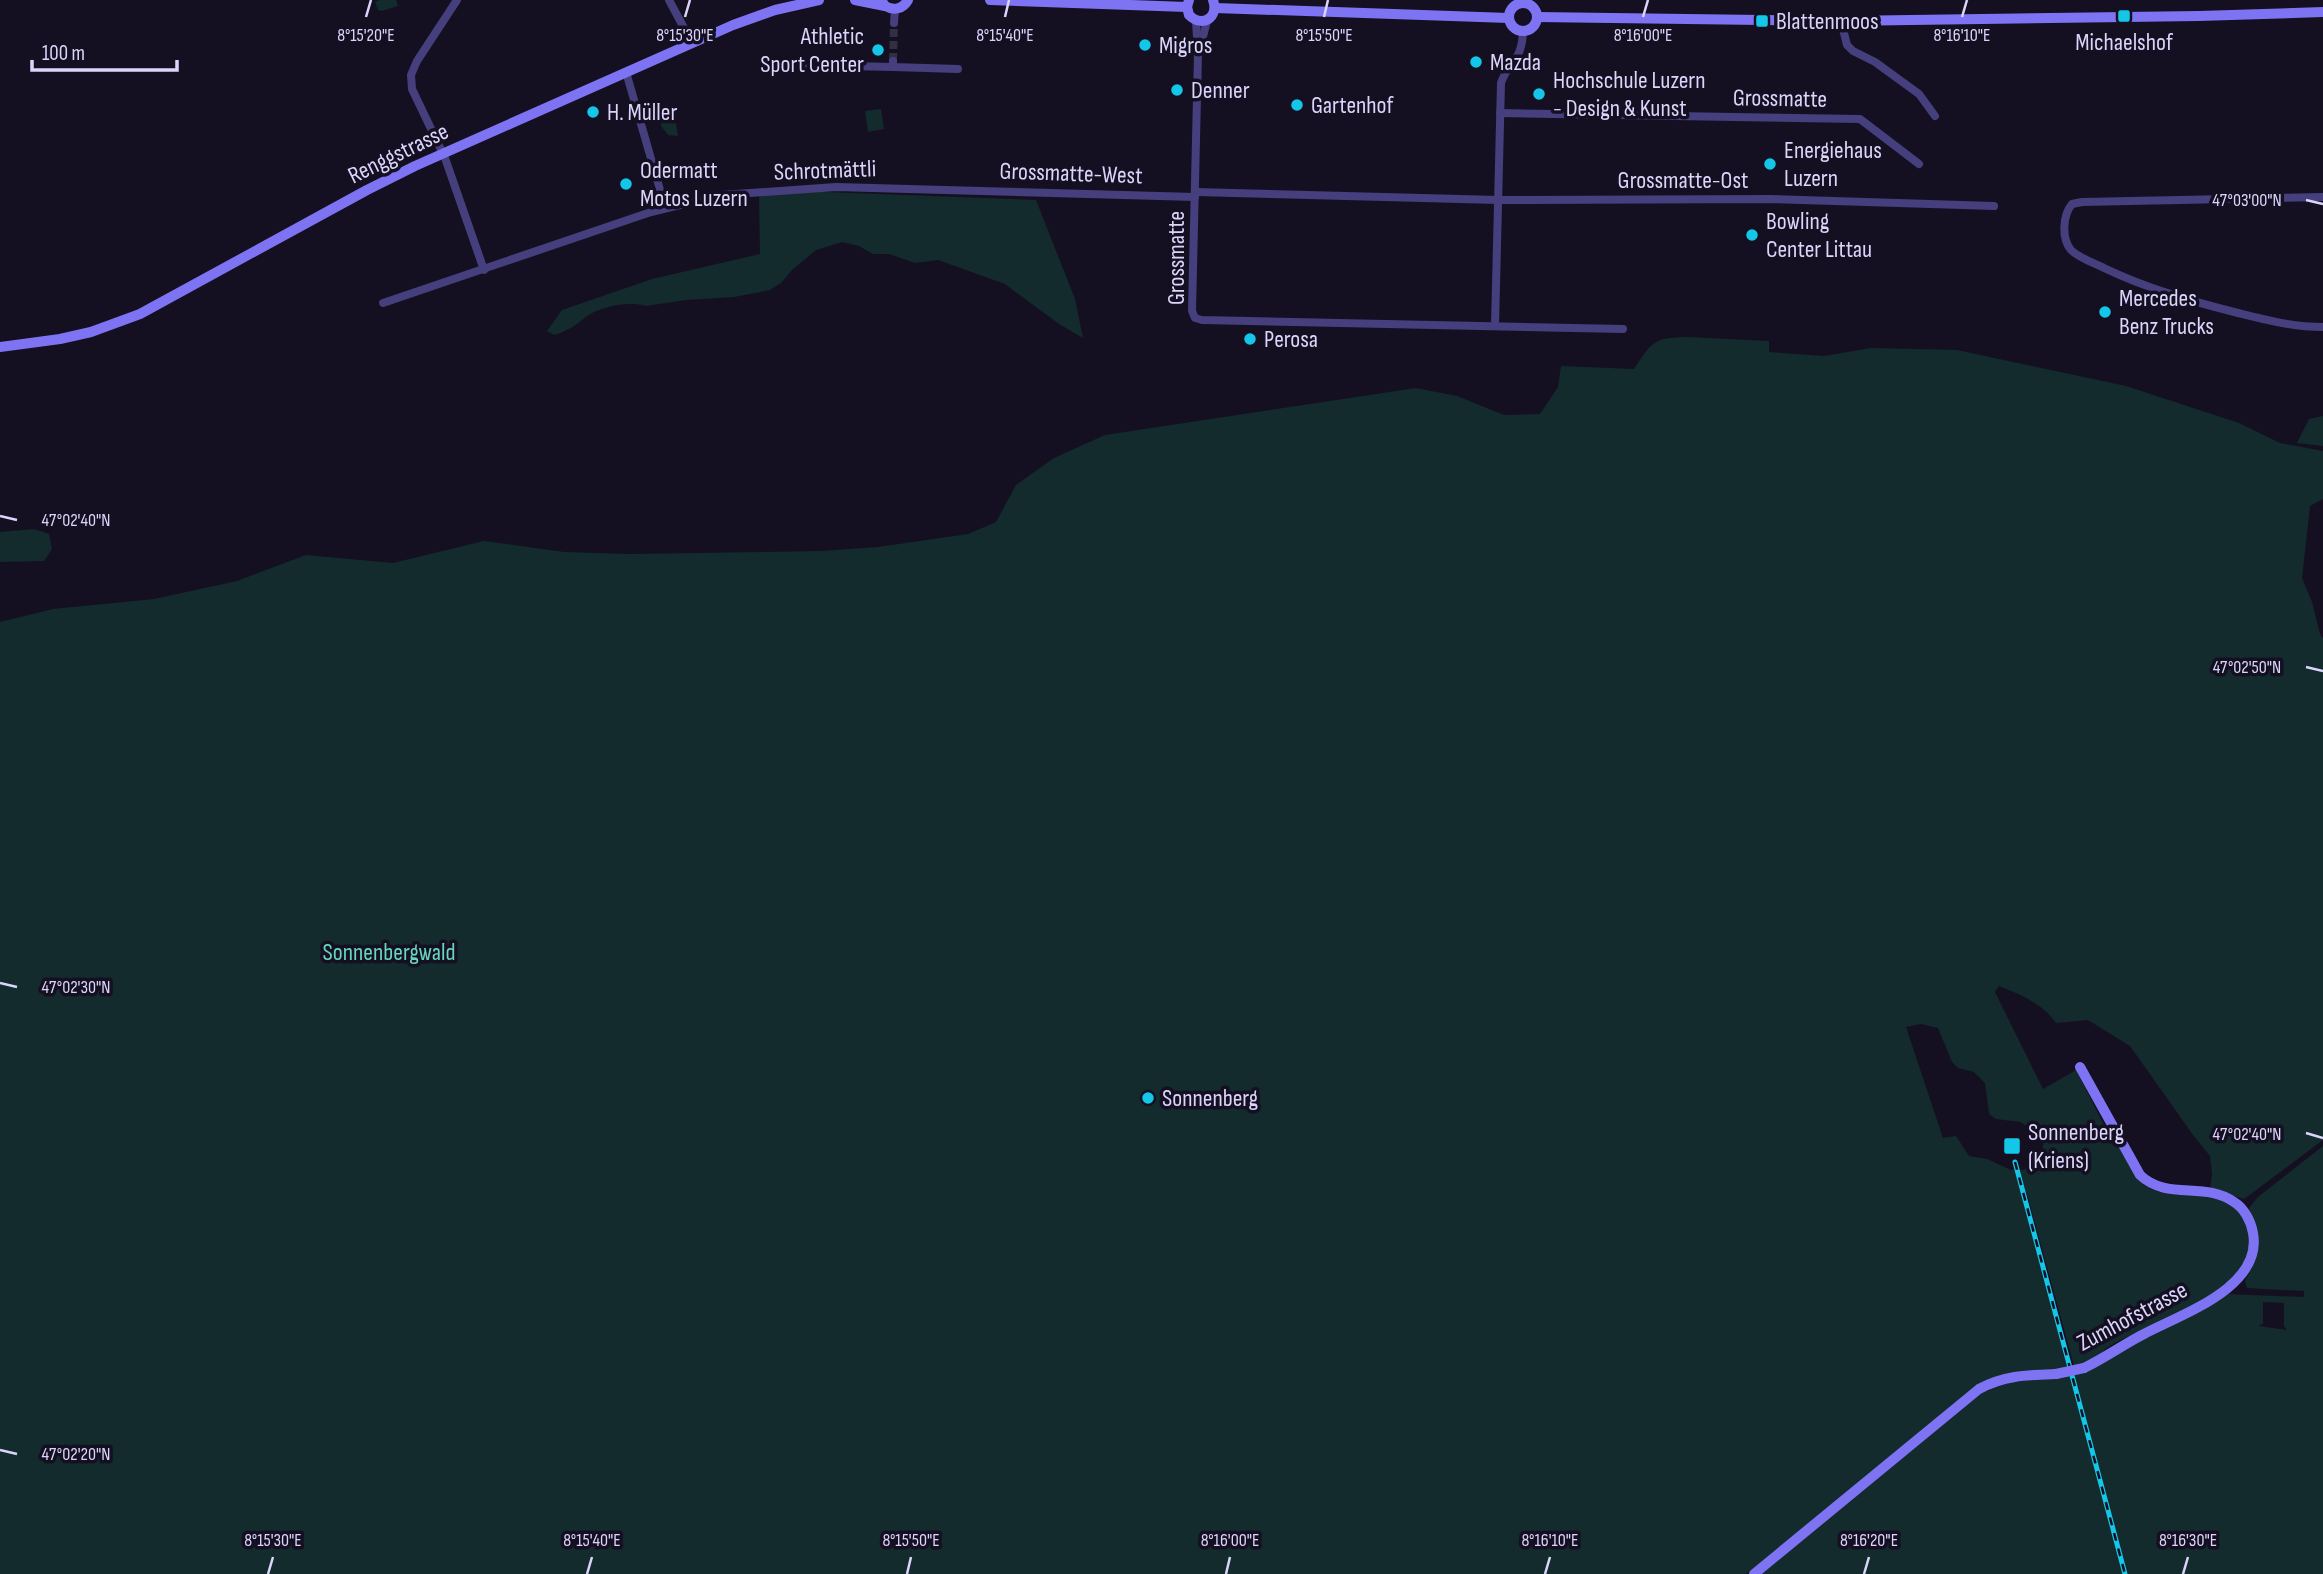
<svg xmlns="http://www.w3.org/2000/svg" width="2323" height="1574" viewBox="0 0 2323 1574" font-family="'Sofia Sans Condensed',sans-serif">
<style>
.green{fill:#132b2c;fill-rule:evenodd}
.lines{fill:none;stroke-linecap:round;stroke-linejoin:round}
.street-tunnel{stroke:#322e43;stroke-width:8;stroke-dasharray:8 4;stroke-linecap:butt}
.street{stroke:#453f7d;stroke-width:8}
.secondary{stroke:#7e74f3;stroke-width:10}
.rail-casing{stroke:#14c7e8;stroke-width:5}
.rail{stroke:#141022;stroke-width:2.5;stroke-dasharray:8;stroke-linecap:butt}
.secondary-bridge{stroke:#7e74f3;stroke-width:10}
.ticks{fill:none;stroke:#dbd5fb;stroke-width:2.5}
.poi-dot{fill:#14c7e8;stroke:#141022;stroke-width:2.5}
.labels{text-anchor:middle;stroke-width:7;stroke-linejoin:round;paint-order:stroke}
.poi-label{font-size:24px;fill:#dbd5fb;stroke:#141022;text-anchor:start}
.street-label{font-size:24px;fill:#dbd5fb;stroke:#141022}
.park-label{font-size:24px;fill:#67d5c0;stroke:#141022}
.ticks-label{font-size:18px;text-anchor:middle;fill:#dbd5fb;stroke:#141022;stroke-width:7;stroke-linejoin:round;paint-order:stroke}
</style>
<rect width="100%" height="100%" fill="#141022"/>
<g class="green">
<polygon points="379,0 396,0 398,6 382,11 378,10 375,2"/>
<polygon points="670,109 674,111 678,136 668,135 661,126 663,115"/>
<polygon points="881,109 884,129 868,132 865,111"/>
<path d="M799,191L1036,200L1075,299L1083,338L1059,324L1005,284L938,260L915,263L889,254H873L859,246L842,242L816,250L793,269L781,283L770,290L734,297L686,300L646,306C630,301 602,306 587,316C576,325 568,331 554,335L547,331L562,310L652,279L760,254L759,195Z"/>
<path d="M1687,337L1769,341V352L1824,356L1871,348L1957,350L2126,386L2239,423L2280,443L2323,451V499L2310,506L2302,578L2312,602L2320,634L2323,638V1140L2244,1199L2210,1189L2212,1174L2210,1156L2193,1135L2130,1046L2088,1020L2056,1023C2042,1003 2021,995 1999,986L1995,992L2043,1089L2076,1070L2112,1141L2117,1139C2124,1152 2130,1171 2140,1181C2164,1206 2206,1184 2232,1204C2242,1212 2248,1225 2249,1236C2257,1292 2148,1323 2110,1346C2105,1348 2102,1353 2098,1356C2091,1362 2082,1364 2074,1366L2027,1194L2021,1191L2067,1368L1988,1381L1753,1570L1745,1574H0V622L53,609L154,599L237,581L306,555L393,563L484,541L564,552L629,554L822,551L878,547L968,534L996,522L1016,485L1054,458L1105,435L1416,388L1457,396L1504,415L1540,414L1558,387L1561,366L1634,369C1653,341 1653,338 1687,337ZM1921,1024L1938,1028L1952,1062L1958,1068L1974,1072L1985,1083L1989,1114L1996,1119L2020,1122L2043,1136V1151L2024,1170H2011L1987,1159L1969,1156L1956,1136L1943,1138L1906,1027Z"/>
<polygon points="2323,416 2323,446 2297,443 2309,419"/>
<polygon points="34,529 49,534 52,549 44,561 0,562 0,532"/>
<path d="M2323,1146V1574H1761L1982,1393L2010,1382L2061,1378L2225,1294L2304,1297V1291L2247,1288L2245,1281L2254,1264L2257,1249L2249,1208L2258,1197ZM2263,1302L2284,1303V1326L2287,1330L2259,1326L2263,1323Z"/>
</g>
<g class="lines">
<polyline class="street-tunnel" points="893,61 894,23"/>
<g class="street">
<polyline points="457,0 417,61 411,75 412,89 445,158 484,270"/>
<polyline points="669,0 692,43"/>
<polyline points="1196,21 1198,54 1192,311 1195,318 1202,320 1623,329"/>
<polyline points="1841,21 1847,45 1853,51 1875,62 1919,94 1935,116"/>
<polyline points="894,23 895,9"/>
<polyline points="1200,48 1207,21"/>
<polyline points="893,61 893,67 958,69"/>
<polyline points="804,65 893,67"/>
<polyline points="626,72 665,207"/>
<polyline points="1500,113 1860,119 1919,164"/>
<polyline points="1196,192 1498,200 1771,199 1994,206"/>
<path d="M2323,197L2082,202L2072,204C2063,215 2061,238 2071,250C2079,258 2094,263 2104,268C2148,289 2191,301 2238,313C2266,320 2293,327 2323,327"/>
<polyline points="383,303 651,212 721,195 836,187 1195,197"/>
<path d="M1495,326L1501,83C1509,60 1522,62 1523,31"/>
</g>
<g class="secondary">
<polyline points="855,0 885,6"/>
<path d="M881,0L885,6C894,11 903,9 908,0"/>
<polyline points="990,0 1187,7"/>
<path d="M1189,0L1187,7L1189,15C1202,28 1219,18 1213,0"/>
<circle cx="1523" cy="17" r="14"/>
<polyline points="1215,8 1509,18"/>
<polyline points="1537,17 1841,21 2199,16 2323,12"/>
<polyline points="0,347 60,339 91,332 140,314 367,190 415,166 733,25 775,10 819,0"/>
<path d="M2080,1067L2140,1175C2167,1201 2205,1181 2234,1202C2244,1208 2251,1221 2253,1233C2263,1287 2182,1314 2144,1334C2124,1344 2105,1358 2084,1368"/>
<path d="M1754,1574L1979,1389C2005,1375 2028,1375 2056,1374"/>
</g>
<defs>
<polyline id="rail" points="2015,1162 2125,1574"/>
</defs>
<use href="#rail" class="rail-casing"/>
<use href="#rail" class="rail"/>
<polyline class="secondary-bridge" points="2056,1374 2084,1368"/>
</g>
<path class="ticks" d="M366,17L371,0M685,17L690,0M1005,17L1009,0M1324,17L1328,0M1643,17L1648,0M1962,17L1967,0M2306,200L2323,204M0,516L17,520M2306,667L2323,671M0,983L17,987M2306,1133L2323,1138M0,1450L17,1454M268,1574L273,1557M587,1574L592,1557M907,1574L911,1557M1226,1574L1230,1557M1545,1574L1550,1557M1864,1574L1869,1557M2183,1574L2188,1557"/>
<g class="poi-dot">
<rect x="2117" y="9" width="14" height="14" rx="3.5"/>
<rect x="1755" y="14" width="14" height="14" rx="3.5"/>
<circle cx="1145" cy="45" r="7"/>
<circle cx="878" cy="50" r="7"/>
<circle cx="1476" cy="62" r="7"/>
<circle cx="1177" cy="90" r="7"/>
<circle cx="1539" cy="94" r="7"/>
<circle cx="1297" cy="105" r="7"/>
<circle cx="593" cy="112" r="7"/>
<circle cx="1770" cy="164" r="7"/>
<circle cx="626" cy="184" r="7"/>
<circle cx="1752" cy="235" r="7"/>
<circle cx="2105" cy="312" r="7"/>
<circle cx="1250" cy="339" r="7"/>
<circle cx="1148" cy="1098" r="7"/>
<rect x="2003" y="1137" width="18" height="18" rx="3.5"/>
</g>
<g class="labels">
<g class="poi-label">
<text x="1776" y="29">Blattenmoos</text>
<text x="864" y="44" text-anchor="end">Athletic<tspan x="864" dy="28">Sport Center</tspan></text>
<text x="2124" y="50" text-anchor="middle">Michaelshof</text>
<text x="1159" y="53">Migros</text>
<text x="1490" y="70">Mazda</text>
<text x="1553" y="88">Hochschule Luzern<tspan x="1553" dy="28">- Design &amp; Kunst</tspan></text>
<text x="1191" y="98">Denner</text>
<text x="1311" y="113">Gartenhof</text>
<text x="607" y="120">H. Müller</text>
<text x="1784" y="158">Energiehaus<tspan x="1784" dy="28">Luzern</tspan></text>
<text x="640" y="178">Odermatt<tspan x="640" dy="28">Motos Luzern</tspan></text>
<text x="1766" y="229">Bowling<tspan x="1766" dy="28">Center Littau</tspan></text>
<text x="2119" y="306">Mercedes<tspan x="2119" dy="28">Benz Trucks</tspan></text>
<text x="1264" y="347">Perosa</text>
<text x="1162" y="1106">Sonnenberg</text>
<text x="2028" y="1140">Sonnenberg<tspan x="2028" dy="28">(Kriens)</tspan></text>
</g>
<g class="street-label">
<text transform="translate(1780 98) rotate(1)" y="8">Grossmatte</text>
<text transform="translate(398 153) rotate(-26)" y="8">Renggstrasse</text>
<text transform="translate(825 170) rotate(-2)" y="8">Schrotmättli</text>
<text transform="translate(1071 173) rotate(2)" y="8">Grossmatte-West</text>
<text x="1683" y="188">Grossmatte-Ost</text>
<text transform="translate(1176 258) rotate(-90)" y="8">Grossmatte</text>
<text transform="translate(2132 1316) rotate(-28)" y="8">Zumhofstrasse</text>
</g>
<g class="park-label">
<text x="389" y="960">Sonnenbergwald</text>
</g>
</g>
<g class="ticks-label">
<text x="685" y="41">8°15'30"E</text>
<text x="1005" y="41">8°15'40"E</text>
<text x="1324" y="41">8°15'50"E</text>
<text x="1643" y="41">8°16'00"E</text>
<text x="1962" y="41">8°16'10"E</text>
<text x="366" y="41">8°15'20"E</text>
<text x="2247" y="206">47°03'00"N</text>
<text x="76" y="526">47°02'40"N</text>
<text x="2247" y="673">47°02'50"N</text>
<text x="76" y="993">47°02'30"N</text>
<text x="2247" y="1140">47°02'40"N</text>
<text x="76" y="1460">47°02'20"N</text>
<text x="273" y="1546">8°15'30"E</text>
<text x="592" y="1546">8°15'40"E</text>
<text x="911" y="1546">8°15'50"E</text>
<text x="1230" y="1546">8°16'00"E</text>
<text x="1550" y="1546">8°16'10"E</text>
<text x="1869" y="1546">8°16'20"E</text>
<text x="2188" y="1546">8°16'30"E</text>
</g>
<path d="M32 60v10h145v-10" fill="none" stroke="#dbd5fb" stroke-width="3.5"/>
<text x="42" y="60" font-size="21" fill="#dbd5fb" stroke="#141022" stroke-width="5" paint-order="stroke">100 m</text>
</svg>
